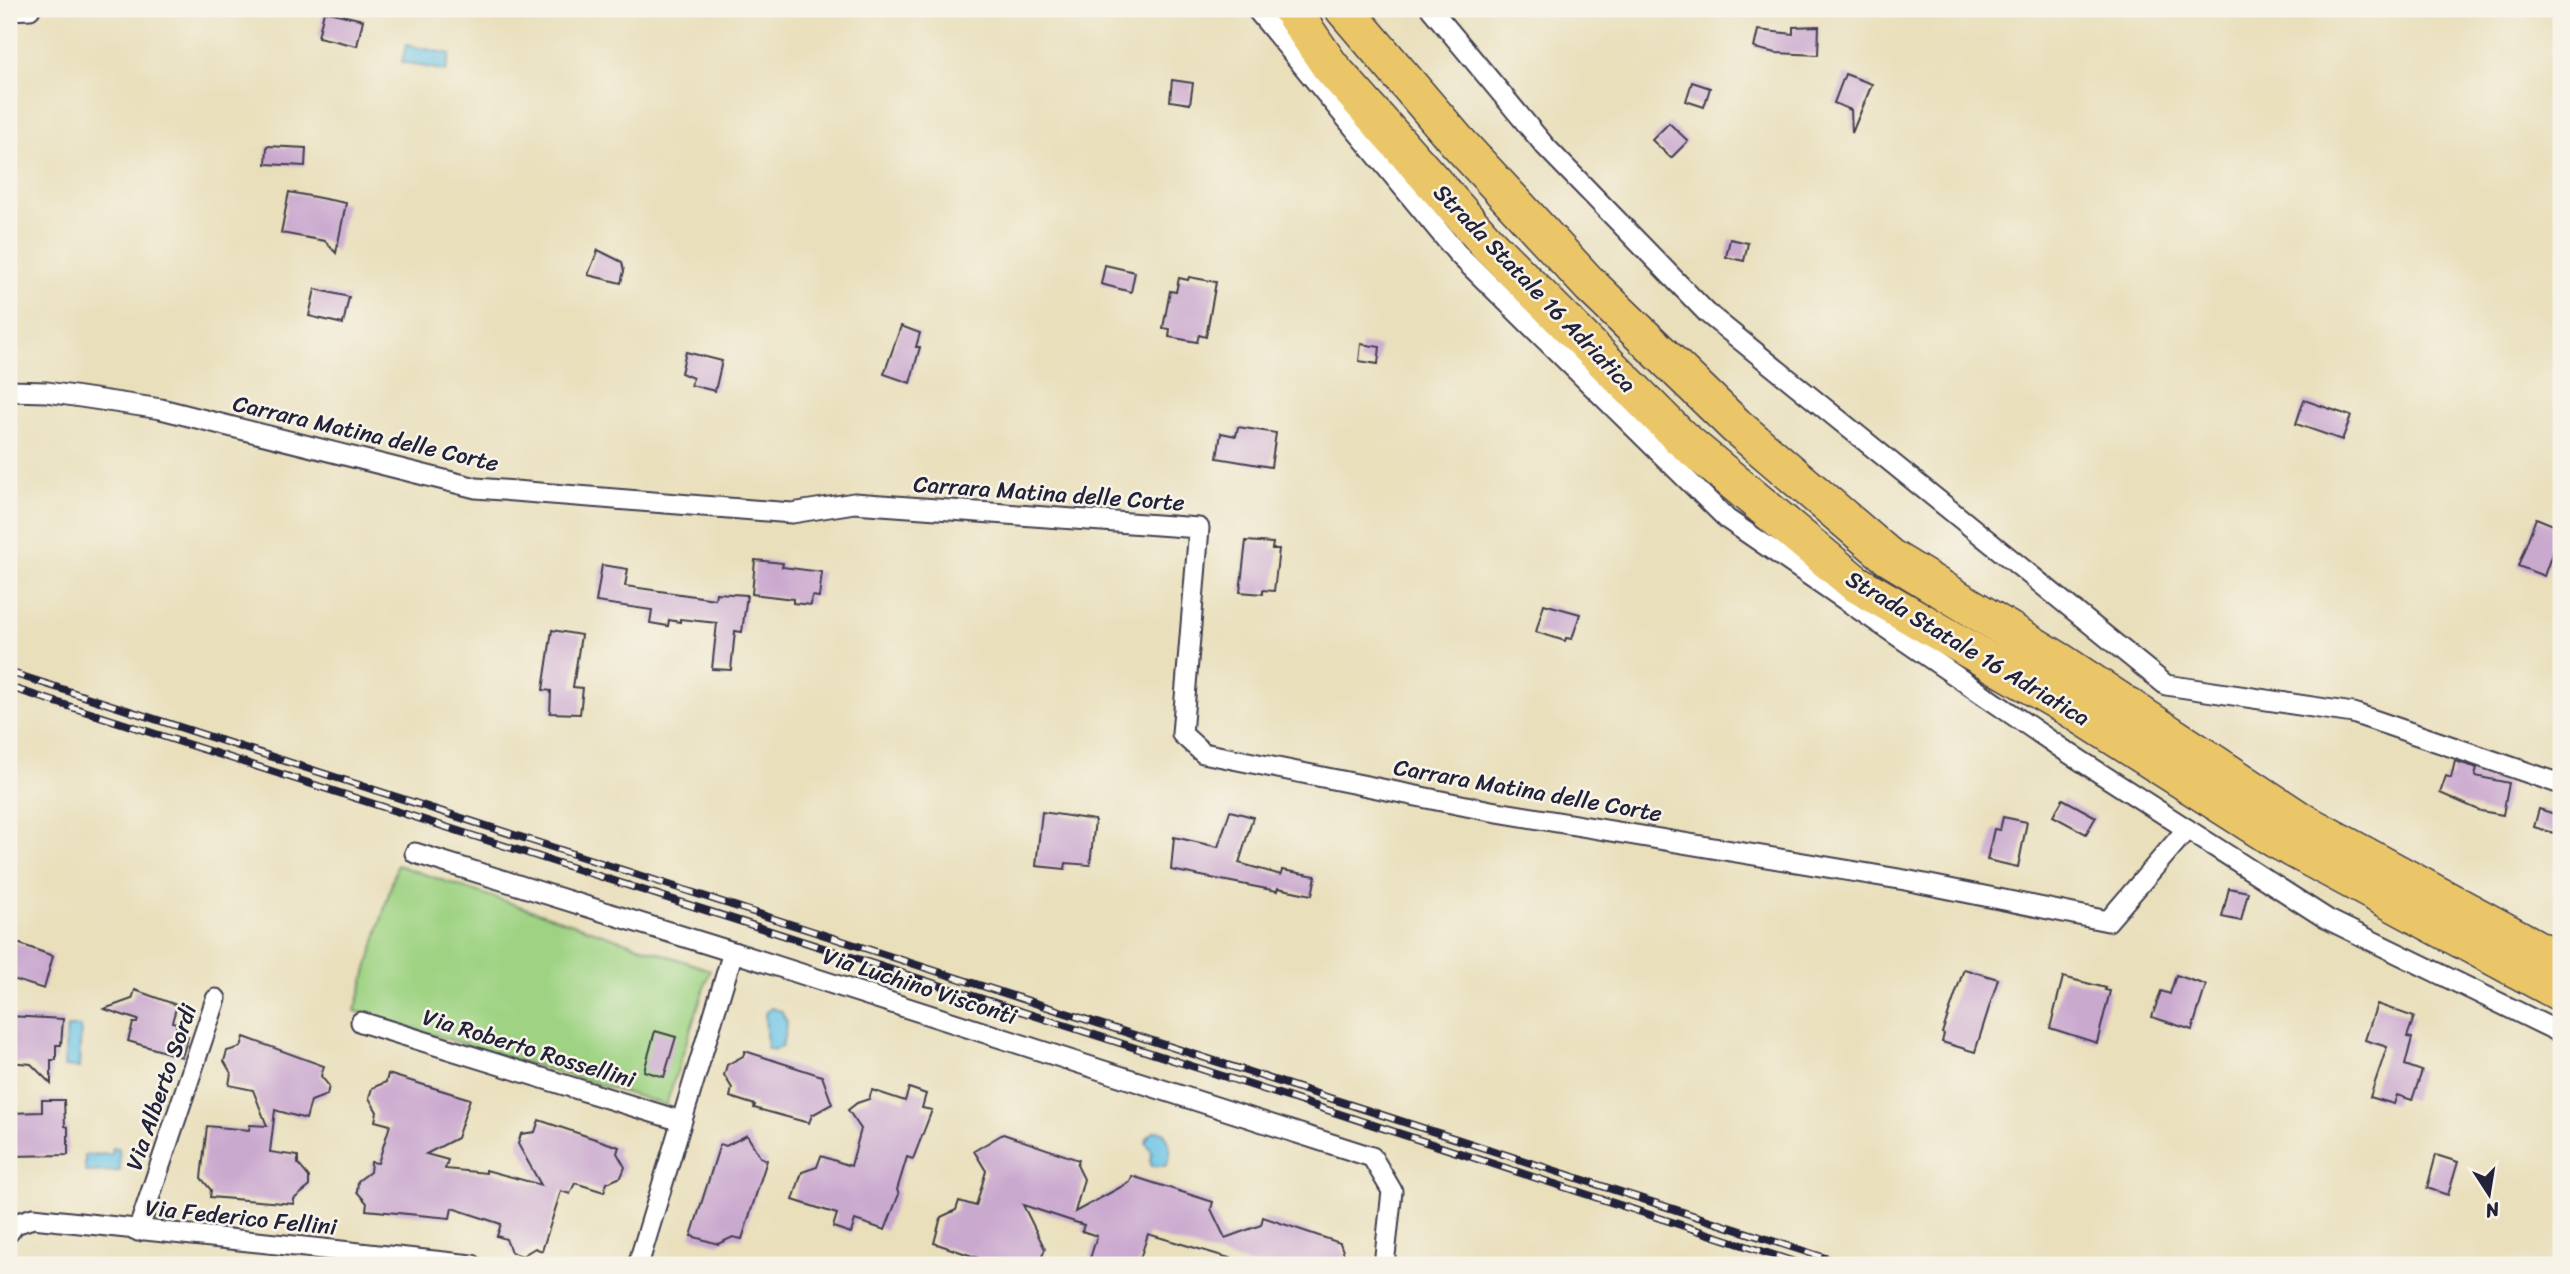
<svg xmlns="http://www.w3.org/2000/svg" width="2570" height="1274" viewBox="0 0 2570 1274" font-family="Sriracha,sans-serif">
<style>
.green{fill:#9fd383;stroke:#607a5f;stroke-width:2}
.water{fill:#69c4e7;stroke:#467391;stroke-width:2}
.building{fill:#caa9cf}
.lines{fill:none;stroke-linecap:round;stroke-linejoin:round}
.street-casing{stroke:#403e4e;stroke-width:23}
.highway-casing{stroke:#403e4e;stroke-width:40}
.street{stroke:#fff;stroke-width:19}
.highway{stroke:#ebc669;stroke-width:37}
.rail-casing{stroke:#22223b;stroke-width:8}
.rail{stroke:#f7f3e8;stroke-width:5;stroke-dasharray:16;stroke-linecap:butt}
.labels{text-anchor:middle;stroke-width:5;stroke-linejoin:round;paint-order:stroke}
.street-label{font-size:23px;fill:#22223b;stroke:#f7f3e8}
</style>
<rect width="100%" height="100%" fill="#f7f3e8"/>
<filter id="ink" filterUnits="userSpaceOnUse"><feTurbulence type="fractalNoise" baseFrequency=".0143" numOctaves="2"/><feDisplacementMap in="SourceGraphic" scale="14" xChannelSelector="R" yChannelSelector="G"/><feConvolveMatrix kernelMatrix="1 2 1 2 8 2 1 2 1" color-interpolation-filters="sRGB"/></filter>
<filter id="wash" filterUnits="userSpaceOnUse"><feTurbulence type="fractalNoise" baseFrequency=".00686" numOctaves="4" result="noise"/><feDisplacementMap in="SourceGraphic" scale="28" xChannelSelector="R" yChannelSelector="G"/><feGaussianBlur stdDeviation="1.57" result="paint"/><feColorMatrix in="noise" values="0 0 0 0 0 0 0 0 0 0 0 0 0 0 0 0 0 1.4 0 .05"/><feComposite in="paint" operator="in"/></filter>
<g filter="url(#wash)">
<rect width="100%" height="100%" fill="#e9dfbb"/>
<polygon class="green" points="397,865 710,970 666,1105 355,1011"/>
<g class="water">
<polygon points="406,45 450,54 446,71 402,62"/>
<polygon points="771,1008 781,1011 787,1022 782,1047 773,1050 767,1048 765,1013"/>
<polygon points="67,1027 81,1027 79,1068 64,1067"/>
<path d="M1155,1131L1163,1132C1171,1141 1173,1157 1165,1166H1152L1150,1161L1152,1152L1146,1143L1147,1138Z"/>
<polygon points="112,1148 119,1148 120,1171 85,1172 85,1155 112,1154"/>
</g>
<g id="blocks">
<g class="building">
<polygon points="324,11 363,20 357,46 318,37"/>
<polygon points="1819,26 1818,55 1776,53 1754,48 1758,30 1793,34 1793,27"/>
<polygon points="1845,74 1872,84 1852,133 1851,110 1834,103"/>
<polygon points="1172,80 1193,83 1190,104 1170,101"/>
<polygon points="1692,82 1710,88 1704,107 1686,101"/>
<polygon points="1669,123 1688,141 1671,158 1652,140"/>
<polygon points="267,146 306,148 305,166 266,164"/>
<polygon points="289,192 346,203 336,253 325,241 281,233"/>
<polygon points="1730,239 1748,243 1744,261 1726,257"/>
<polygon points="598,250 622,262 624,271 621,283 588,275"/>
<polygon points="1105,265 1135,272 1131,292 1101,284"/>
<polygon points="1189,277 1216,282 1206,337 1199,335 1197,342 1169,337 1170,329 1163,328 1170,291 1176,292 1179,278 1188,280"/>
<polygon points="315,289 349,297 343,324 309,316"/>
<polygon points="901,326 920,333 916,347 920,347 910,383 884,374"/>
<polygon points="1361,344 1380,347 1378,364 1359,361"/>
<polygon points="686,352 722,361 715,391 691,385 693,378 681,373"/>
<polygon points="2304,400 2351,416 2342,440 2296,424"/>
<polygon points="1238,427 1276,433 1271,467 1217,458 1221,433 1236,436"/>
<polygon points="2536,518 2561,528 2544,576 2518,566"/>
<polygon points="1246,541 1273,543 1272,549 1279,549 1274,591 1263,590 1263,594 1240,592"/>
<polygon points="755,560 783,563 782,567 822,572 819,597 812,596 811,605 793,603 793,599 752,594"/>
<polygon points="602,565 628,569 625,586 715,599 716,593 747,595 742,632 735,631 731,670 712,669 717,623 680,619 680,622 669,620 668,626 650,623 652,610 596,602"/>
<polygon points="1544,604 1580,614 1572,639 1566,638 1565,641 1536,632"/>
<polygon points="552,630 581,635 573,687 583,688 580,714 550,713 551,691 543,690"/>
<polygon points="2455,761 2477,768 2475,776 2509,783 2503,815 2481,811 2440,793 2446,776 2451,778"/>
<polygon points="2063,799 2096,817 2086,834 2053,816"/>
<polygon points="2539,809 2561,816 2561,835 2534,827"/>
<polygon points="1230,811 1253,817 1239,863 1281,875 1282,870 1316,876 1312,895 1278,888 1277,891 1171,870 1174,837 1218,847"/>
<polygon points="1042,812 1095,820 1090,865 1066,863 1065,869 1036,866"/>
<polygon points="2003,817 2027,822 2018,867 1987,860 1994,829 2000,830"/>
<polygon points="2229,888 2248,892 2241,921 2222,917"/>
<polygon points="9,940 53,956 44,989 9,978"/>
<polygon points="1964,969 1998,979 1975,1052 1942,1042 1944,1034 1942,1033"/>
<polygon points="2176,975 2206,985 2192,1030 2152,1017 2161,991 2170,994"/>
<polygon points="2063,977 2106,988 2105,990 2110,991 2097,1043 2050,1028"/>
<polygon points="135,990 177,1005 172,1022 177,1023 176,1028 184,1030 183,1036 188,1037 182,1057 128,1041 133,1023 137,1023 138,1020 104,1009 132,999"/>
<polygon points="2377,1004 2414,1017 2407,1037 2412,1038 2405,1065 2422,1071 2412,1100 2397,1095 2394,1104 2370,1097 2387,1047 2365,1040"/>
<polygon points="9,1016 63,1019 61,1045 56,1045 56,1060 51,1060 51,1084 31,1064 9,1062"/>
<polygon points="655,1031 676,1037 664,1077 644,1071"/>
<polygon points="244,1037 324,1066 321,1076 329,1086 327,1095 311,1101 306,1119 275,1110 270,1152 298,1156 298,1164 309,1177 309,1187 294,1199 294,1204 210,1197 211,1190 201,1178 207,1126 249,1130 250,1125 267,1126 253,1090 229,1085 231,1073 224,1061 227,1051 241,1047"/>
<polygon points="745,1051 822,1076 832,1104 812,1115 809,1123 754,1108 755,1105 730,1097 732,1088 724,1075 727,1065 743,1056"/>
<polygon points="388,1074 470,1099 457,1138 426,1154 448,1160 445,1169 486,1173 486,1170 541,1185 518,1144 521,1134 535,1132 539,1120 619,1147 617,1153 625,1167 621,1177 607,1183 604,1192 575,1183 570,1194 561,1191 542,1251 535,1248 522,1256 511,1252 506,1239 497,1236 501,1224 452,1208 450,1218 366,1210 367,1203 357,1192 358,1181 370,1172 371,1162 378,1163 390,1125 375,1121 377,1112 369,1098 372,1088 386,1082"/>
<polygon points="909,1088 926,1094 922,1108 932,1110 913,1159 907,1157 897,1190 899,1194 885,1230 855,1220 851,1233 833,1227 837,1214 793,1200 802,1172 817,1167 821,1156 851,1166 861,1129 848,1110 857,1103 869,1099 872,1090 905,1101"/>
<polygon points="42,1100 64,1100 65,1126 68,1127 68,1155 9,1156 9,1113 42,1112"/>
<polygon points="1003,1134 1079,1160 1077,1165 1084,1179 1075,1212 1130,1182 1132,1176 1213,1202 1211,1209 1225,1238 1261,1225 1263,1217 1340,1243 1348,1265 1253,1265 1148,1234 1138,1265 1088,1265 1097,1236 1082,1231 1084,1225 1023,1205 1045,1249 1041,1259 1029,1265 999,1265 934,1243 941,1217 956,1210 959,1201 976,1206 986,1171 974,1151"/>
<polygon points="747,1135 760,1157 767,1160 742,1239 733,1237 718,1244 691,1236 720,1144 726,1146"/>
<polygon points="2436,1155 2458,1162 2448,1195 2427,1188"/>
</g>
</g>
</g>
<g filter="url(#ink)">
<use href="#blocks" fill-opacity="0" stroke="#403e4e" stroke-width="2"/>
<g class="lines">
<defs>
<g id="street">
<polyline points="1256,9 1457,253 1727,519 2064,750 2327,919 2561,1033"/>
<polyline points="1431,9 1545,146 1707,313 2166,685 2353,713 2561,784"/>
<polyline points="9,10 30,9"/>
<polyline points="9,391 47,392 161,409 476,488 792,513 854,503 1199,528 1182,734 1203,753 1491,811 1905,880 2108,921 2187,829"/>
<polyline points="415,853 733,952 1372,1157 1392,1191 1384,1265"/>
<polyline points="361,1022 681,1121"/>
<polyline points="138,1231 216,999"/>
<polyline points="9,1232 15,1224 33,1218 472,1265"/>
<polyline points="638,1265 733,952"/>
</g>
<g id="highway">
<polyline points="1291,9 1330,66 1489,245 1680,437 1855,583 2068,707 2275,839 2561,993"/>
<polyline points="1344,9 1455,139 1590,285 1736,426 1889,557 2059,661 2301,821 2561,962"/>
</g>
</defs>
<use href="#street" class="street-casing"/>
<use href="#highway" class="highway-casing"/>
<use href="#street" class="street"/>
<use href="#highway" class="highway"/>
<defs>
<g id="rail">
<polyline points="9,672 1847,1265"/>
<polyline points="9,687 1229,1078 1804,1265"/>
</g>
</defs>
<use href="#rail" class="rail-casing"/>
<use href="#rail" class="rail"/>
</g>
</g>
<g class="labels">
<g class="street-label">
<text transform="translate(1535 288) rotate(46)" y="8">Strada Statale 16 Adriatica</text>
<text transform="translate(366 433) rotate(13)" y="8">Carrara Matina delle Corte</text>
<text transform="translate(1049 493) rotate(4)" y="8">Carrara Matina delle Corte</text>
<text transform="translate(1968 648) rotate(31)" y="8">Strada Statale 16 Adriatica</text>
<text transform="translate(1528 790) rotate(10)" y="8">Carrara Matina delle Corte</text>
<text transform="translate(920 986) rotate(18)" y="8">Via Luchino Visconti</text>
<text transform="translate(529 1048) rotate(17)" y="8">Via Roberto Rossellini</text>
<text transform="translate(161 1087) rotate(-71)" y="8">Via Alberto Sordi</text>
<text transform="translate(241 1217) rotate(6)" y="8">Via Federico Fellini</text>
</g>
</g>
<rect width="2570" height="1274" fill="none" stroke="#f7f3e8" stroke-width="35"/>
<g transform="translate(2489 1194) rotate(168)" stroke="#f7f3e8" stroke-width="5" paint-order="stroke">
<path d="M0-5L12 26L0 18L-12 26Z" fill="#22223b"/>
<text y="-10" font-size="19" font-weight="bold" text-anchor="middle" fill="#22223b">N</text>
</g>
</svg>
